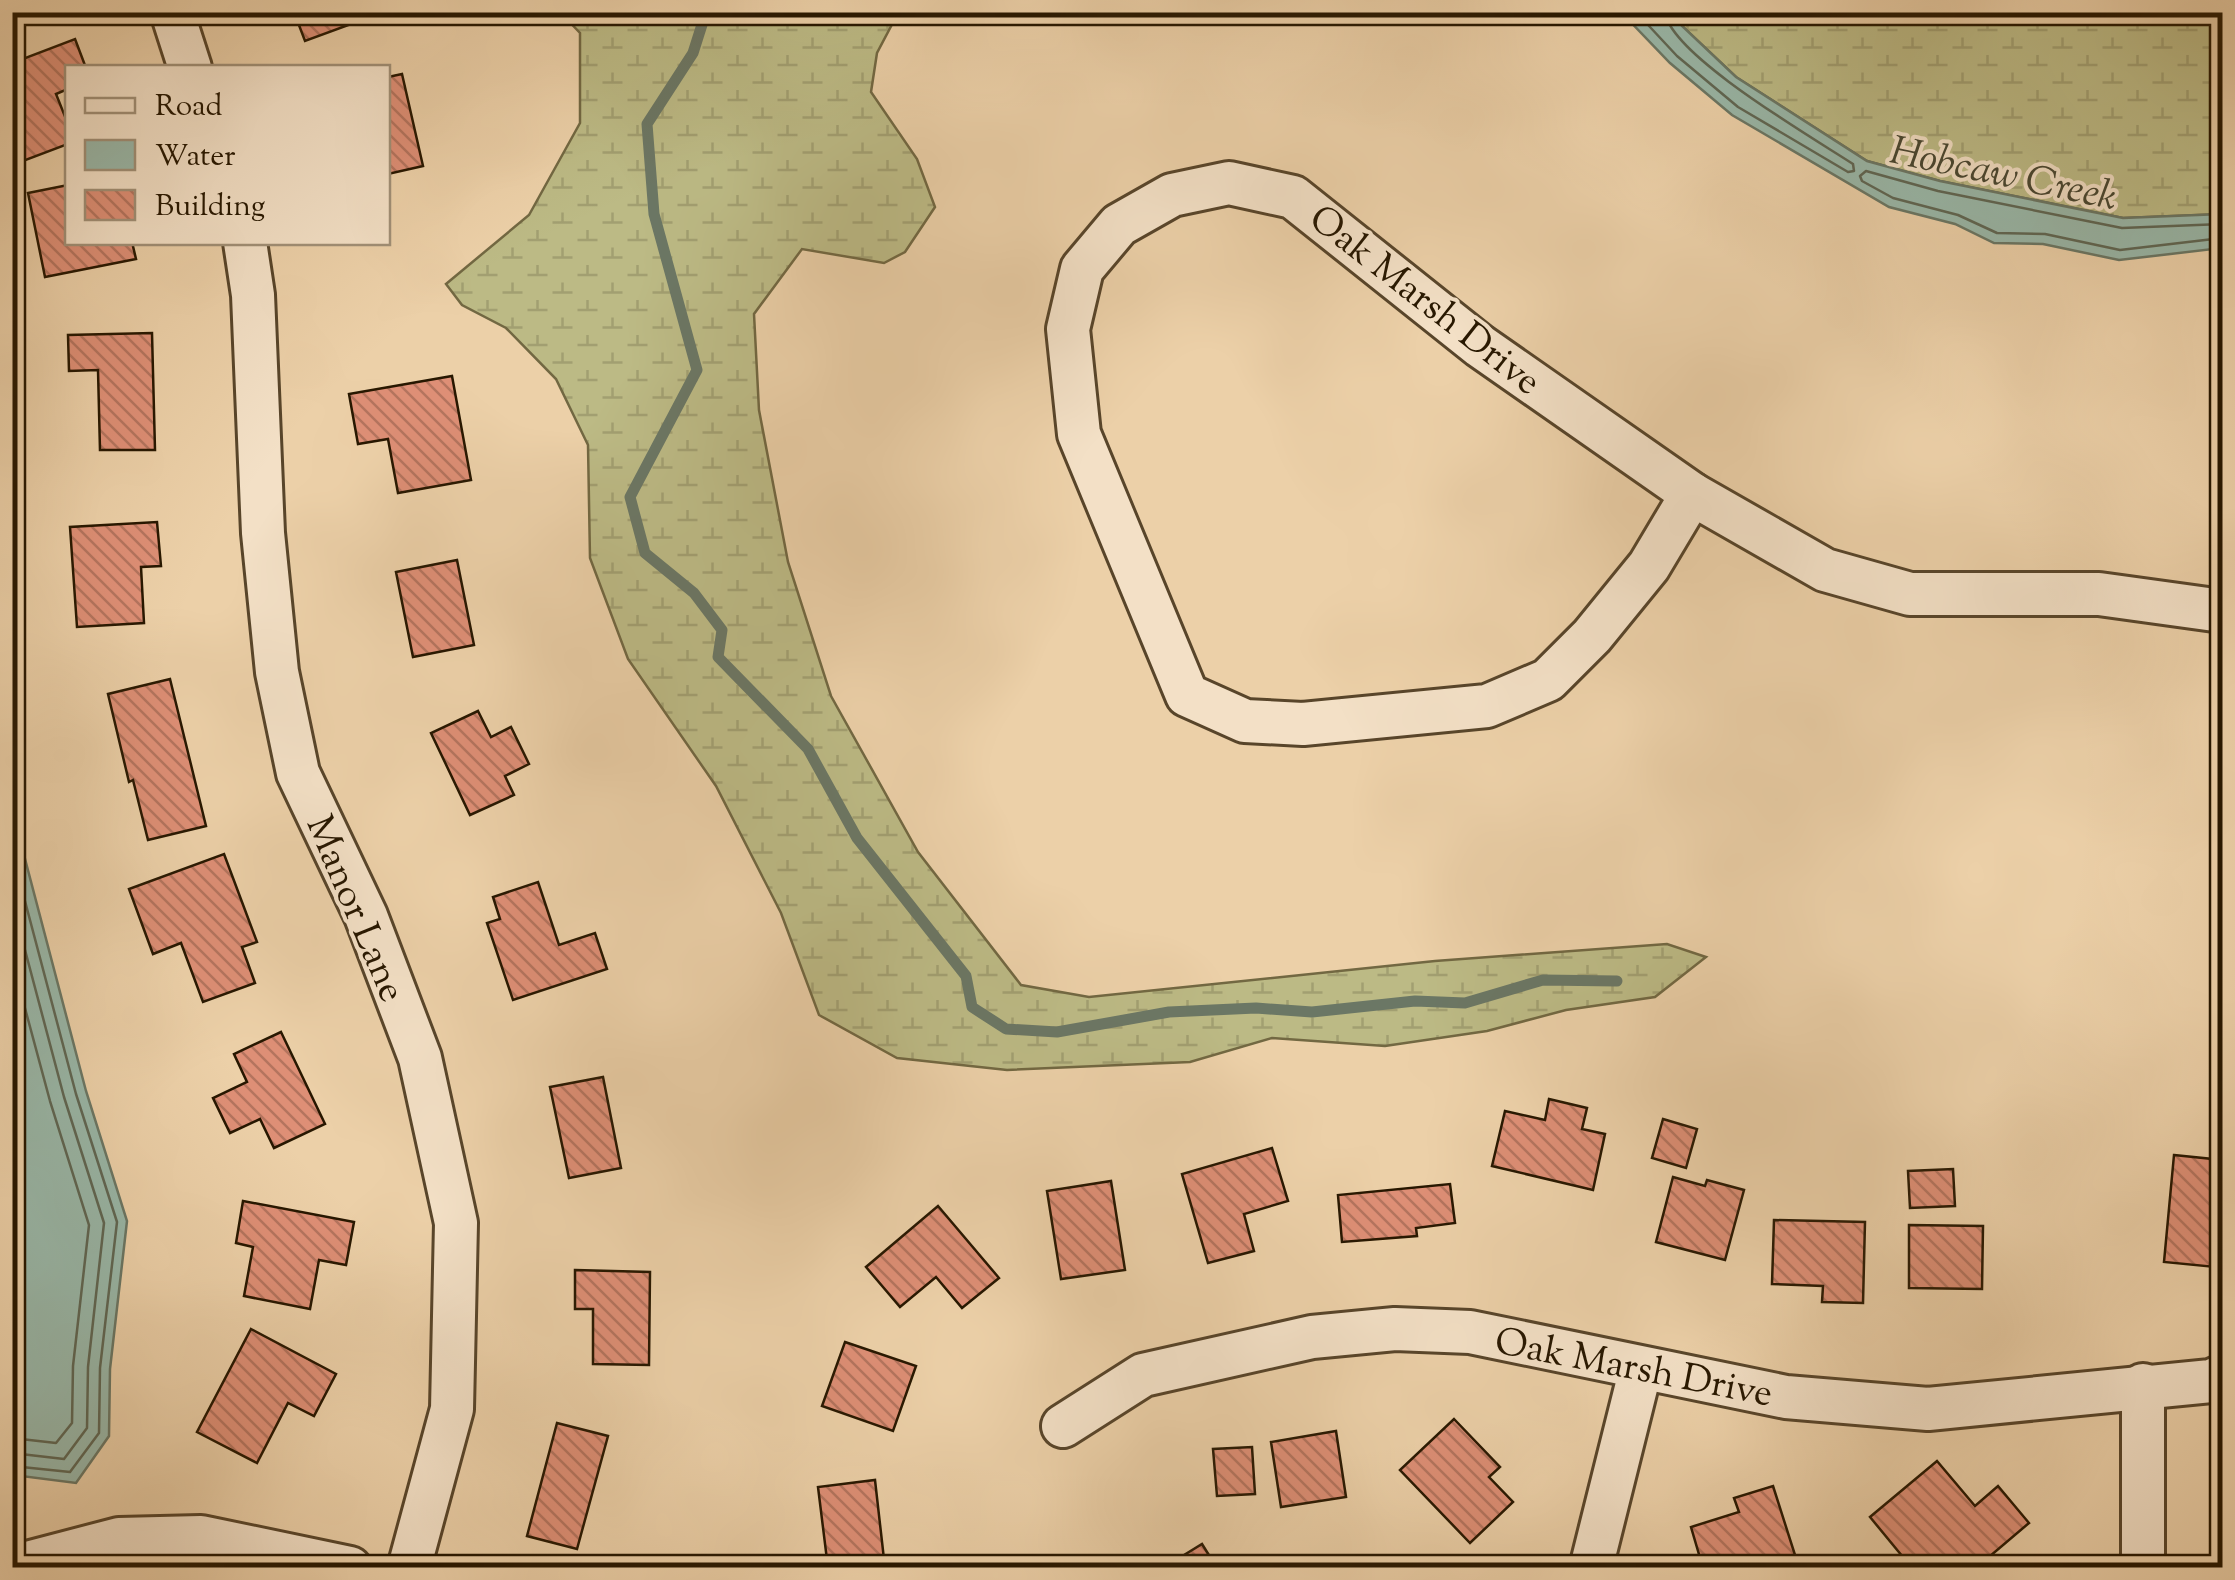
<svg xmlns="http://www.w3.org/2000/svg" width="2235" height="1580" viewBox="0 0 2235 1580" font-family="'Sorts Mill Goudy',serif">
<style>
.wetland{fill:url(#wetland-marsh);stroke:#726842;stroke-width:2.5}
.water{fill:#99b7a8;stroke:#6b7765;stroke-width:2.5}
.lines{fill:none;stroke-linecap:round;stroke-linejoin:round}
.shore{stroke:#606754;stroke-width:2.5}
.stream{stroke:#6b7765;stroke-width:11}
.building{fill:url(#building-back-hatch);stroke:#271700;stroke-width:2.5}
.street-casing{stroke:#58452a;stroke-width:48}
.street{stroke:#f3e0c6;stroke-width:42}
.labels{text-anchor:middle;stroke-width:8;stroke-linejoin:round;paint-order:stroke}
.street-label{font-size:38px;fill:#271700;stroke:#f3e0c6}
.water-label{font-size:40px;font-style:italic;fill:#494732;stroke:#f3e0c6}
</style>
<defs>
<pattern id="wetland-marsh" width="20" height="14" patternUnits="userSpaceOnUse" patternTransform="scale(2.5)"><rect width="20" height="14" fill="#bcba85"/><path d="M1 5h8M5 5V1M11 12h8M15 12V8" fill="none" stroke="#a29f71"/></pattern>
<pattern id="building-back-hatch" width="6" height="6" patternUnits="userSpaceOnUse" patternTransform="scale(2.5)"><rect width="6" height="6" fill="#de8f76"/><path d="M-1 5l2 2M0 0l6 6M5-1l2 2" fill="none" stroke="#b4745e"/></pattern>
</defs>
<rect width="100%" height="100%" fill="#ecd0a8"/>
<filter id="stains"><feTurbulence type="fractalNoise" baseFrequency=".002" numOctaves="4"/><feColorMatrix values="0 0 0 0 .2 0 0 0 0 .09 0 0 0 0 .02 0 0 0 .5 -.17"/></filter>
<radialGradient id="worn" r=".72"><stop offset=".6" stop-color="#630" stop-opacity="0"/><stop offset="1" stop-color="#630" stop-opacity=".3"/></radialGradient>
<g class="wetland">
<polygon points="561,13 898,13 877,53 871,92 917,159 935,207 905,252 884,263 802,249 754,314 759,410 788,562 831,696 918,852 1021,985 1089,997 1435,961 1667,944 1706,957 1655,997 1566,1010 1487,1031 1385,1046 1272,1038 1190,1062 1007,1070 897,1058 819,1015 781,913 716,786 628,659 590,558 588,445 556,379 506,328 462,305 446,284 529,215 580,123 580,33"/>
<polygon points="1672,13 2222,13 2222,214 2123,218 1940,181 1867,161 1736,77 1682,26"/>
</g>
<g class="water">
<polygon points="1622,13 1672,13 1682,26 1736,77 1867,161 1940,181 2123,218 2222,214 2222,248 2119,260 2043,244 1994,243 1955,224 1889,207 1732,115 1670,63"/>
<polygon points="12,771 19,836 86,1091 127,1221 110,1369 109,1436 76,1483 13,1475"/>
</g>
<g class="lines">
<g class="shore">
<path d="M1636,12L1677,56L1738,107L1848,172L1854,171L1853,164C1815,139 1670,55 1665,12"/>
<polyline points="2222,224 2122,228 1938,191 1866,171 1860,176 1862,181 1893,198 1958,215 1997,233 2045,234 2120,250 2222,238"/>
<polyline points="12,852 76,1094 117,1222 100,1368 99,1433 70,1472 12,1466"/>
<polyline points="12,901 64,1097 104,1223 88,1367 87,1428 64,1459 12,1453"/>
<polyline points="12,960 50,1101 89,1225 73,1366 72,1423 56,1443 12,1438"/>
</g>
<polyline class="stream" points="706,12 693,53 647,124 654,214 697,370 630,497 645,553 694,593 722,630 718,657 808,749 857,838 966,976 972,1007 1006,1029 1057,1032 1169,1012 1256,1008 1312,1012 1415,1001 1465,1003 1543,980 1617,981"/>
</g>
<g class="building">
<polygon points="294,12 359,12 362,20 305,41"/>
<polygon points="75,39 86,68 68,68 68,89 56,94 68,124 68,144 23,161 12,138 12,63"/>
<polygon points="402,74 423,166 388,174 388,77"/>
<polygon points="68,185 68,242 132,242 136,259 45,277 28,193"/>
<polygon points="152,333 155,450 100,450 98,370 69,371 68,335"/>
<polygon points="452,376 471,480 398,493 388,439 358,444 349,394"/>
<polygon points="157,522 161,566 141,567 144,623 77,627 70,527"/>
<polygon points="457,560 474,645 413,657 396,572"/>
<polygon points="170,679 206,826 148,840 133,780 129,782 108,694"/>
<polygon points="478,711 491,737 511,727 529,764 505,776 514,795 470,815 431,733"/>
<polygon points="224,854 257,942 242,947 255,983 203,1002 181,943 153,954 129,889"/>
<polygon points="538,882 559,945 595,933 607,969 513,1000 487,923 500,919 493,897"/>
<polygon points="281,1032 325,1124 274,1148 260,1119 230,1133 213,1098 247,1082 234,1054"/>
<polygon points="603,1077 621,1168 569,1178 550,1087"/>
<polygon points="1549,1099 1587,1108 1582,1129 1605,1134 1593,1190 1492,1166 1505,1111 1545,1120"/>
<polygon points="1663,1119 1697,1129 1686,1168 1652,1158"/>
<polygon points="1272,1148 1288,1201 1244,1214 1254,1251 1208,1263 1182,1174"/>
<polygon points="2174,1155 2222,1160 2222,1215 2220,1215 2215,1267 2164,1262"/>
<polygon points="1953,1169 1955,1206 1910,1208 1908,1171"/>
<polygon points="1673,1177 1705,1186 1707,1180 1744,1190 1725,1260 1656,1242"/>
<polygon points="1111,1181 1125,1270 1061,1279 1047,1191"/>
<polygon points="1450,1184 1455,1223 1416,1228 1417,1236 1342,1242 1338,1195"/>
<polygon points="243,1201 354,1222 346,1265 319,1260 310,1309 244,1296 253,1247 236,1243"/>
<polygon points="938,1206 999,1278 962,1308 936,1277 900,1307 866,1267"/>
<polygon points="1774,1220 1865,1222 1863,1303 1822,1302 1823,1286 1772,1284"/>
<polygon points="1909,1225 1983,1226 1982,1289 1909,1288"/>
<polygon points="575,1270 650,1272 649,1365 593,1364 593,1309 575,1309"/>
<polygon points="251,1329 336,1374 314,1416 288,1403 257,1463 197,1432"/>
<polygon points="845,1342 916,1366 893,1431 822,1406"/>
<polygon points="1454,1419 1500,1467 1489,1477 1513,1502 1470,1543 1400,1470"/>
<polygon points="557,1423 608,1436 577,1549 527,1536"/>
<polygon points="1336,1431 1346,1497 1281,1507 1271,1442"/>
<polygon points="1252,1447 1255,1494 1217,1496 1213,1449"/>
<polygon points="1937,1461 1975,1506 1998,1486 2029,1523 1976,1568 1912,1568 1870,1517"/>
<polygon points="875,1480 885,1568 828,1568 818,1487"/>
<polygon points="1773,1486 1795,1555 1755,1568 1703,1568 1691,1527 1739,1512 1734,1498"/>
<polygon points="1202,1544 1217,1568 1163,1568"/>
</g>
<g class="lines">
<defs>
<g id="street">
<polyline points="172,12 190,68"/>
<polygon points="1229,183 1293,197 1480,346 1692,494 1649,566 1592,636 1548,680 1487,706 1303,724 1245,721 1187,695 1079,434 1068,329 1082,269 1119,225 1172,195"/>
<polyline points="245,242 253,295 263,533 277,672 298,773 366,916 420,1058 456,1223 452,1409 409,1568"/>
<polyline points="1692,494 1825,570 1910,594 2099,594 2222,611"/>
<polyline points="2143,1385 2143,1568"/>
<polyline points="1063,1426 1143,1375 1312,1337 1395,1329 1470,1332 1786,1397 1928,1409 2211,1381 2222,1376"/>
<polyline points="12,1567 119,1539 201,1537 350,1568"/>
<polyline points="1591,1568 1641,1368"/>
</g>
</defs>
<use href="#street" class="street-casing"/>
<use href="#street" class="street"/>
</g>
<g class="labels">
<g class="street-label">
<text transform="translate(1426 299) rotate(38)" y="13">Oak Marsh Drive</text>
<text transform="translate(357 908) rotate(67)" y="13">Manor Lane</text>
<text transform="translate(1634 1366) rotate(11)" y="13">Oak Marsh Drive</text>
</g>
<g class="water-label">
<text transform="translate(2004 172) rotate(12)" y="14">Hobcaw Creek</text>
</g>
</g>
<rect width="2235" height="1580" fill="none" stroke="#ecd0a8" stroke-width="50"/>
<rect x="15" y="15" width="2205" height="1550" fill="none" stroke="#271700" stroke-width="5"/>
<rect x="25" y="25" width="2185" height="1530" fill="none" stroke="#271700" stroke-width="2.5"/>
<rect x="65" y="65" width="325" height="180" fill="#f3e0c6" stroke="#a19077" stroke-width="2.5"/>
<rect x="85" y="98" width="50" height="15" fill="#f3e0c6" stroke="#a19077" stroke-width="2.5"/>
<text x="155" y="115" font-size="30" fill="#271700">Road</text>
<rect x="85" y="140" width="50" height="30" fill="#99b7a8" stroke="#a19077" stroke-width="2.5"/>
<text x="155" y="165" font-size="30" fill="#271700">Water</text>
<rect x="85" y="190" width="50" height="30" fill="url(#building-back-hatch)" stroke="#a19077" stroke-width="2.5"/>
<text x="155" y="215" font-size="30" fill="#271700">Building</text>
<rect width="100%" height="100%" filter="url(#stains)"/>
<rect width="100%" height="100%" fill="url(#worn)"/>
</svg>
